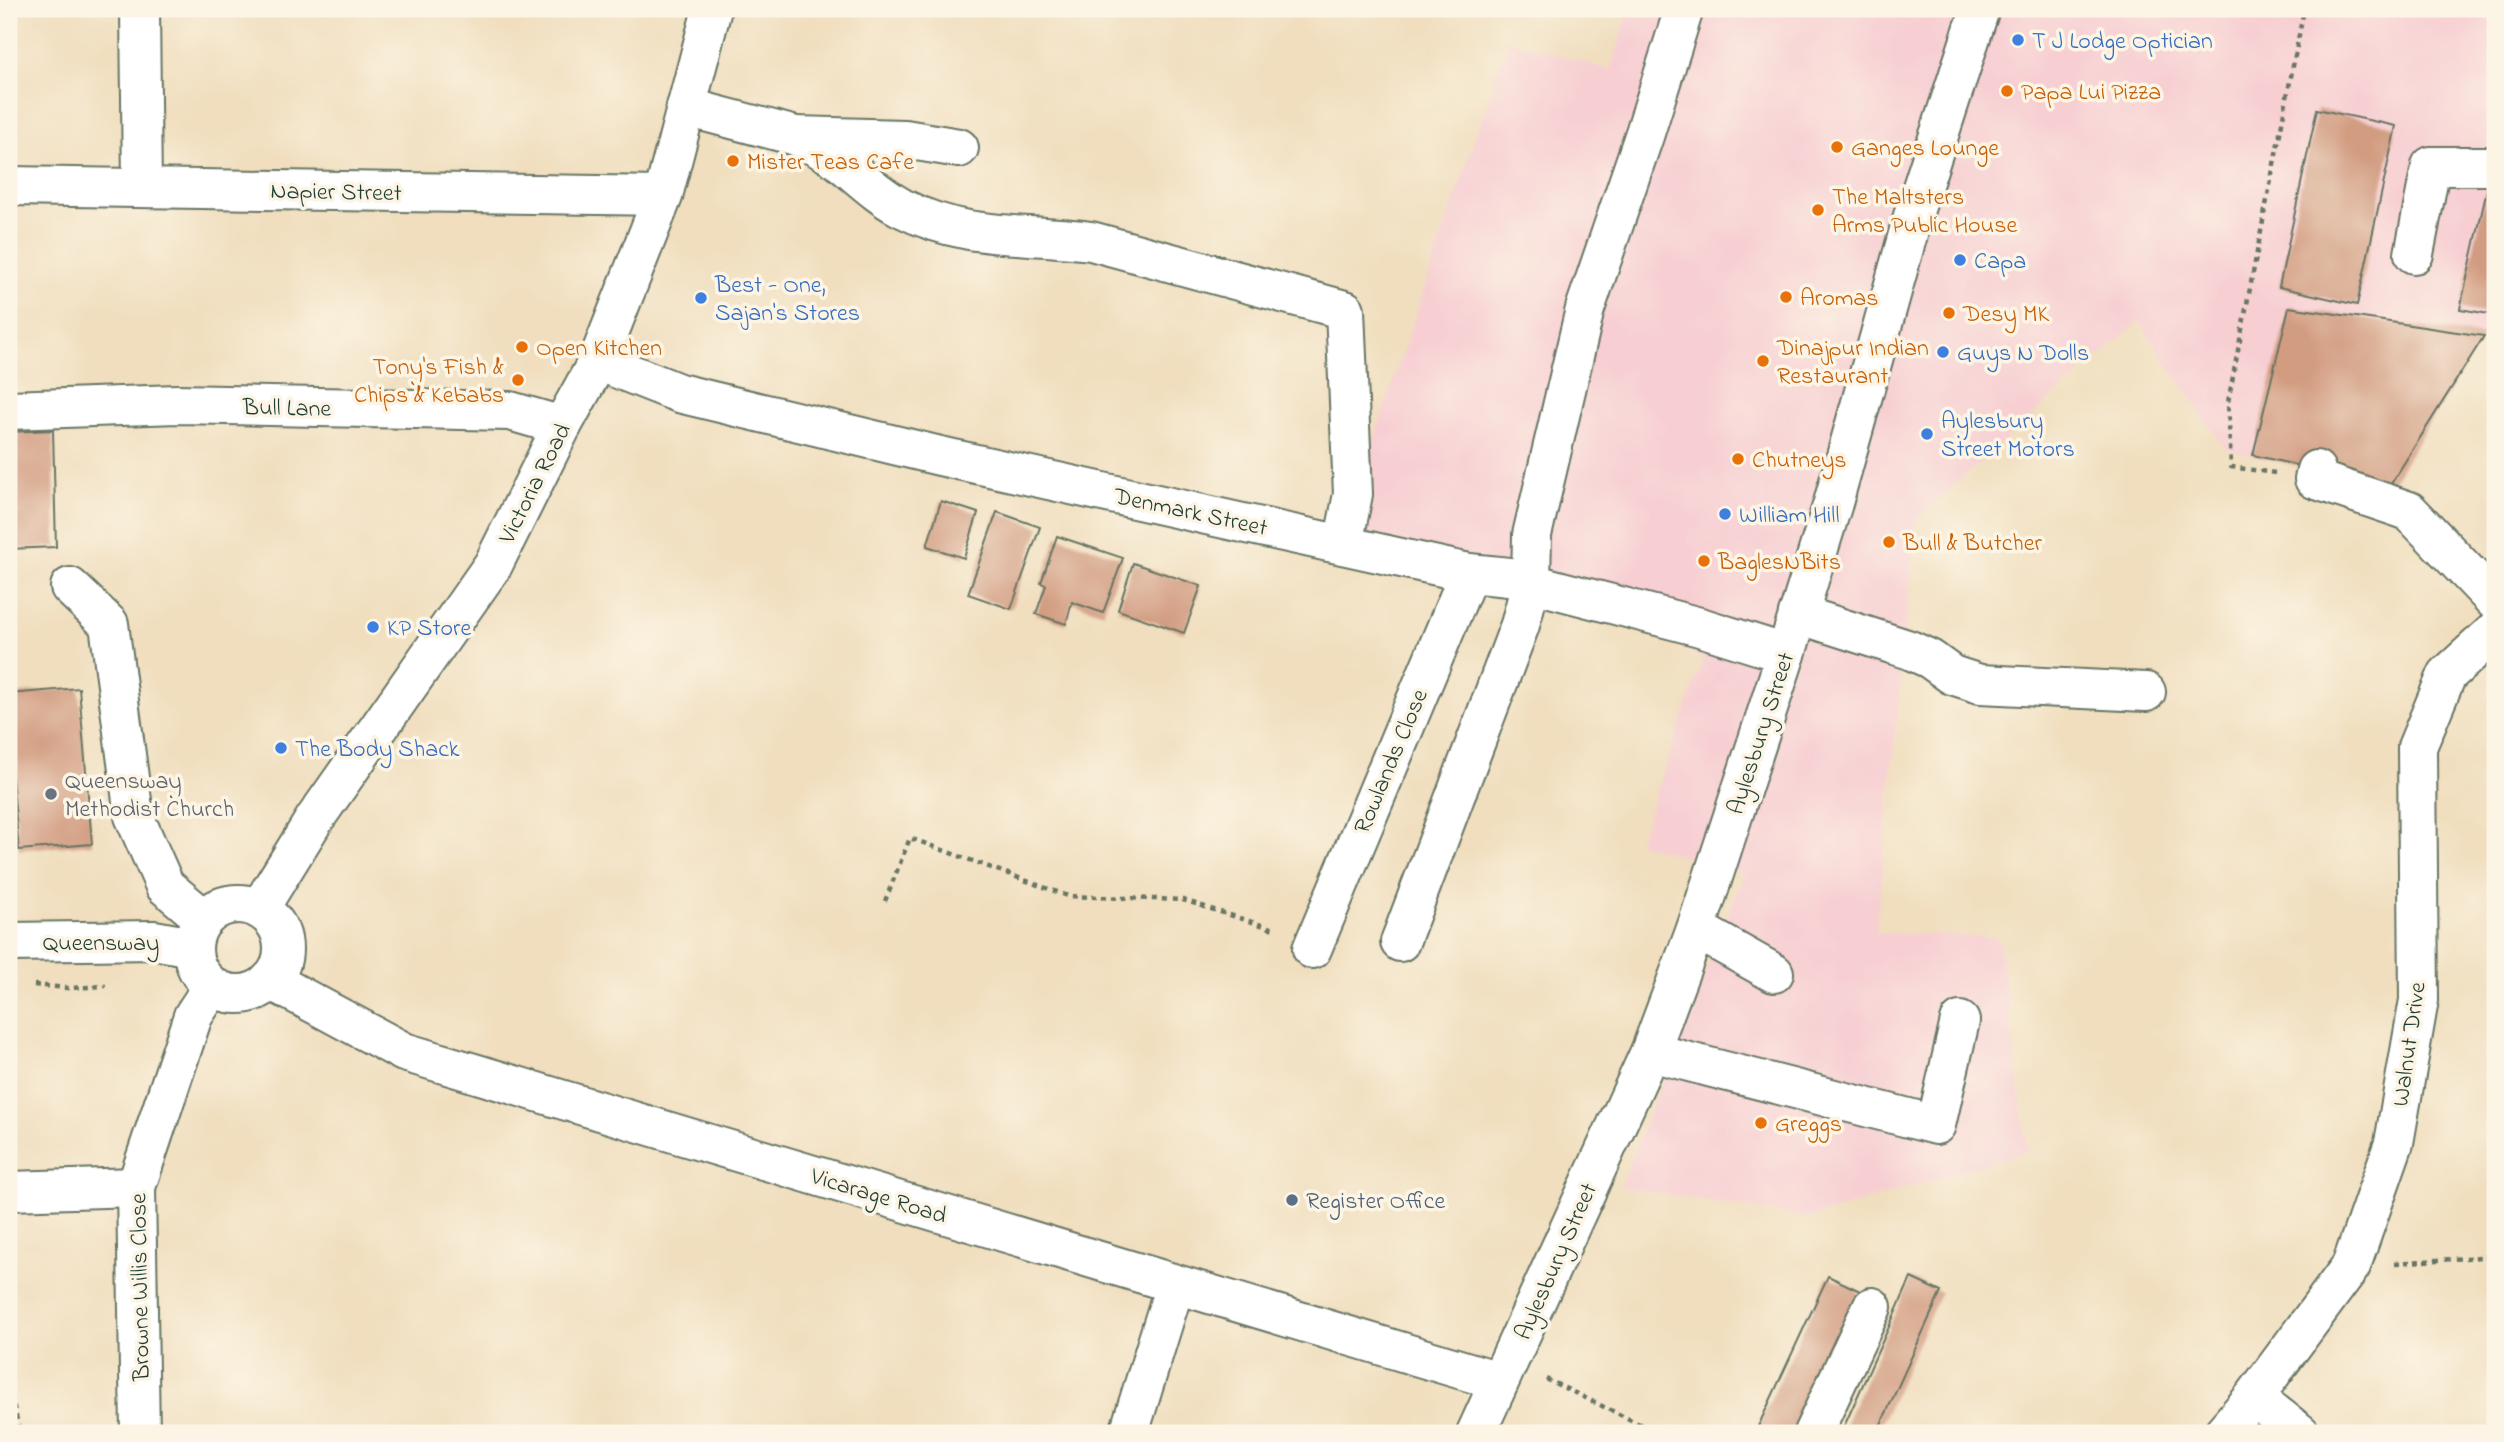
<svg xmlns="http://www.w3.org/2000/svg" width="2504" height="1442" viewBox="0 0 2504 1442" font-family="'Indie Flower',sans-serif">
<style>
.built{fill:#f7cfd3}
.building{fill:#d29c81}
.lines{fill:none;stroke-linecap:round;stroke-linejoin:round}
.minor-casing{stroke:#687564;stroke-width:42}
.path{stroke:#687564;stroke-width:4.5;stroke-dasharray:5 5;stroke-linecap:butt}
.minor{stroke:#fff;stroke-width:38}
.shop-dot{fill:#3f7fe0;stroke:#fcf5e5;stroke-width:2.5}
.food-dot{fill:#e8710a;stroke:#fcf5e5;stroke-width:2.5}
.worship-dot{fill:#6b7280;stroke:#fcf5e5;stroke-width:2.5}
.service-dot{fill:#5c6f8a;stroke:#fcf5e5;stroke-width:2.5}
.labels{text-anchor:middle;stroke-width:7;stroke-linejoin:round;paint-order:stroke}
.shop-label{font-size:24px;fill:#366cbe;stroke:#fcf5e5;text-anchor:start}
.food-label{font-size:24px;fill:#c56008;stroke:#fcf5e5;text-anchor:start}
.street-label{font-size:24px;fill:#1f3d34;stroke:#fcf5e5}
.worship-label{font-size:24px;fill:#5b616d;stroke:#fcf5e5;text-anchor:start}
.service-label{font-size:24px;fill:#4e5e75;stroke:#fcf5e5;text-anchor:start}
</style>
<rect width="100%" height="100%" fill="#fcf5e5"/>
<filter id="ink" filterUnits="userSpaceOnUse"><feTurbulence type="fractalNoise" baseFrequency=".0143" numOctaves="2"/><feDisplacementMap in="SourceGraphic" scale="14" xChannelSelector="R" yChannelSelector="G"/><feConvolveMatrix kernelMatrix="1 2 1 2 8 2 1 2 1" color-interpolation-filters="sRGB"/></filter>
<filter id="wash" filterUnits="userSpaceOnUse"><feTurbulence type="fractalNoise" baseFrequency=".00686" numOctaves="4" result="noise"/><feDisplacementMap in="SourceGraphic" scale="28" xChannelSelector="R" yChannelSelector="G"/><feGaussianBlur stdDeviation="1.57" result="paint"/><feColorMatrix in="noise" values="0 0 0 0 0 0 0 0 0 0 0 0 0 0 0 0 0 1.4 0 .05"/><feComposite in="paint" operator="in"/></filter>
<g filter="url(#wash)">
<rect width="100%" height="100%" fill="#f0debe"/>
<polygon class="built" points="1630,9 2495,9 2495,339 2484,336 2389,487 2225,449 2139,321 1916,519 1876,932 1999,938 2028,1151 1810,1218 1620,1187 1744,874 1638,843 1704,658 1483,561 1344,527 1508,40 1610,70"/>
<g id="blocks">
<g class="building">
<polygon points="2317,109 2396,126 2357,305 2279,287"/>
<polygon points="2489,181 2495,182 2495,315 2460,309"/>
<polygon points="2289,307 2484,336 2389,487 2253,455"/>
<polygon points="53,430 56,547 9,549 9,432"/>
<polygon points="941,501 978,513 964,558 927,546"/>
<polygon points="997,512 1040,527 1011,609 968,594"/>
<polygon points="1057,536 1123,558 1103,613 1072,602 1066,624 1036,614 1046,585 1041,583"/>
<polygon points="1133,563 1201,586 1184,633 1118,610"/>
<polygon points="79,688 92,844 19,850 9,745 9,694"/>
<polygon points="1828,1276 1860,1291 1794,1433 1755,1433"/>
<polygon points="1911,1278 1941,1292 1877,1433 1841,1433"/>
</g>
</g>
</g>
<g filter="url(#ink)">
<use href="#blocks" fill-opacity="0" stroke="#687564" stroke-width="2"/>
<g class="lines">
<defs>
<g id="minor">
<polyline points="140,9 142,188"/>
<polyline points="686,107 796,136 905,139 959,148"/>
<path d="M796,136C811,144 829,152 842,163C862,179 879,196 902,208C967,241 1022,232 1091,241L1345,310L1353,494L1343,545"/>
<polyline points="9,186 663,196"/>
<polyline points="2414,254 2431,166 2495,166"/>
<polyline points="598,361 679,393 940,456 1469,573 1509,577 1531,583 1700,627 1786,654"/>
<polyline points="9,410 177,404 510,411 562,426"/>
<polyline points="2316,470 2314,479 2409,511 2495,601"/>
<polyline points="70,587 109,624 134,816 165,886 204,919"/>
<polyline points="1798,614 1910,650 1930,659 1952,675 1980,684 2146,692"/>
<circle cx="238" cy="949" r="45"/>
<polyline points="259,909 314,820 493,565 562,426 598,361 663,196 712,9"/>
<polyline points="1696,929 1774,973"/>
<polyline points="9,942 154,940 192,947"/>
<polyline points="1400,942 1520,625 1531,583 1532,535 1585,309 1645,133 1684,9"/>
<polyline points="1312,949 1469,573"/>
<polyline points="270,980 404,1052 1499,1381"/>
<polyline points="1650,1052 1936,1125 1960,1021"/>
<polyline points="9,1191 136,1187"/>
<polyline points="2254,1397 2300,1433"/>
<polyline points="140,1433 136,1187 193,1016 212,987"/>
<polyline points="1129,1433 1175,1285"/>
<polyline points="1476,1433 1650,1052 1696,929 1786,654 1833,503 1915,209 1980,9"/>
<polyline points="1813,1433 1872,1307"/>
<polyline points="2223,1433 2254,1397 2351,1266 2394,1143 2419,1000 2417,747 2447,675 2495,631"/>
</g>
</defs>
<use href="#minor" class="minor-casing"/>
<g class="path">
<polyline points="2275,473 2231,467 2228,402 2304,9"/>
<polyline points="885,901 910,838 1068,896 1183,900 1277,930"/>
<polyline points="34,985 67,988 106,986"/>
<polyline points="2395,1263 2495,1256"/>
<polyline points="1546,1379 1658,1433"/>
<polyline points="9,1386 20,1433"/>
</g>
<use href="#minor" class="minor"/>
</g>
</g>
<g class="shop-dot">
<circle cx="2018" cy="40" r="7"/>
<circle cx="1960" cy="260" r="7"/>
<circle cx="701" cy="298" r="7"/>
<circle cx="1943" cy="352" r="7"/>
<circle cx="1927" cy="434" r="7"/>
<circle cx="1725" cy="514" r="7"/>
<circle cx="373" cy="627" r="7"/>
<circle cx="281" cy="748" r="7"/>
</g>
<g class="food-dot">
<circle cx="2007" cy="91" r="7"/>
<circle cx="1837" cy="147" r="7"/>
<circle cx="733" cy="161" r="7"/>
<circle cx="1818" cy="210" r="7"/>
<circle cx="1786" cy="297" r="7"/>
<circle cx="1949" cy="313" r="7"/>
<circle cx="522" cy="347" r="7"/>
<circle cx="1763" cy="361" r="7"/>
<circle cx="518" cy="380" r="7"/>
<circle cx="1738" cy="459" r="7"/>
<circle cx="1889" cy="542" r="7"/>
<circle cx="1704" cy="561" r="7"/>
<circle cx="1761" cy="1123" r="7"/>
</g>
<circle class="worship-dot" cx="51" cy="794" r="7"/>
<circle class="service-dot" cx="1292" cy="1200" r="7"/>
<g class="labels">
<g class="shop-label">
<text x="2032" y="48">T J Lodge Optician</text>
<text x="1974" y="268">Capa</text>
<text x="715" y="292">Best - One,<tspan x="715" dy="28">Sajan's Stores</tspan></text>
<text x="1957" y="360">Guys N Dolls</text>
<text x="1941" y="428">Aylesbury<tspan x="1941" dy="28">Street Motors</tspan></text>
<text x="1739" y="522">William Hill</text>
<text x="387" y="635">KP Store</text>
<text x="295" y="756">The Body Shack</text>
</g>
<g class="food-label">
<text x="2021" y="99">Papa Lui Pizza</text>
<text x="1851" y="155">Ganges Lounge</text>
<text x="747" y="169">Mister Teas Cafe</text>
<text x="1832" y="204">The Maltsters<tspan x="1832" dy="28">Arms Public House</tspan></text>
<text x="1800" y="305">Aromas</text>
<text x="1963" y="321">Desy MK</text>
<text x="536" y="355">Open Kitchen</text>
<text x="1777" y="355">Dinajpur Indian<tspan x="1777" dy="28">Restaurant</tspan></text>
<text x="504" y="374" text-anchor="end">Tony's Fish &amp;<tspan x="504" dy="28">Chips &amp; Kebabs</tspan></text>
<text x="1752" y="467">Chutneys</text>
<text x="1903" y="550">Bull &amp; Butcher</text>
<text x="1718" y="569">BaglesNBits</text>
<text x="1775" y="1131">Greggs</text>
</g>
<g class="street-label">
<text transform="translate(336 191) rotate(1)" y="8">Napier Street</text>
<text transform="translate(287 407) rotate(1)" y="8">Bull Lane</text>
<text transform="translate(534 483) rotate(-63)" y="8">Victoria Road</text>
<text transform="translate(1191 511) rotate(12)" y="8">Denmark Street</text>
<text transform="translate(1760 733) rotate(-72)" y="8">Aylesbury Street</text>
<text transform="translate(1390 761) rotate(-67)" y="8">Rowlands Close</text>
<text x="101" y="950">Queensway</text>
<text transform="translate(2408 1044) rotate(-82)" y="8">Walnut Drive</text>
<text transform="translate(879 1195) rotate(17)" y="8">Vicarage Road</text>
<text transform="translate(1555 1261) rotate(-66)" y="8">Aylesbury Street</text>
<text transform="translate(139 1287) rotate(-91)" y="8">Browne Willis Close</text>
</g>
<g class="worship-label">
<text x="65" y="788">Queensway<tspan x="65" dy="28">Methodist Church</tspan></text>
</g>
<g class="service-label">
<text x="1306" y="1208">Register Office</text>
</g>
</g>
<rect width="2504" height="1442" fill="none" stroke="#fcf5e5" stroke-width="35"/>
</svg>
